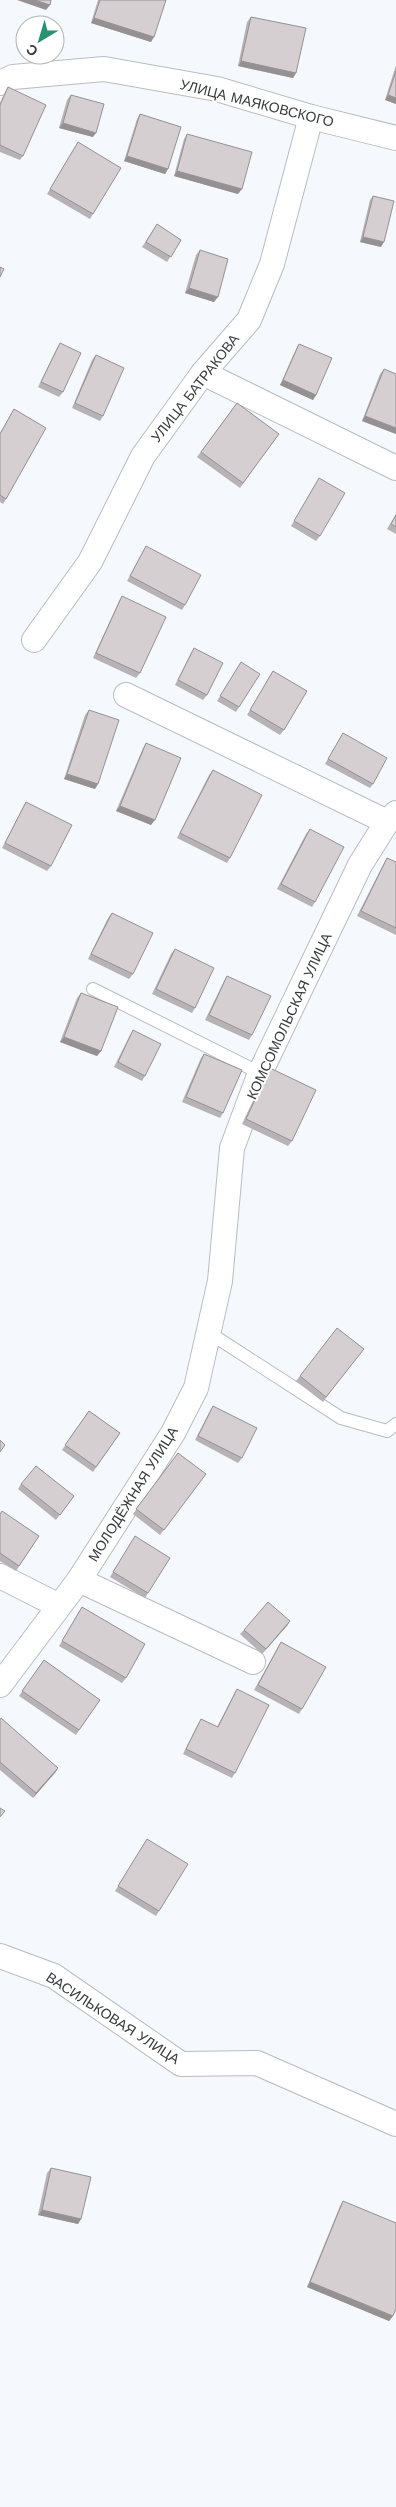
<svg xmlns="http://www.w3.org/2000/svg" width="396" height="2507" viewBox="0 0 396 2507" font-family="'Work Sans',sans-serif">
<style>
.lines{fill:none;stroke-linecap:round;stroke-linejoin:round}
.lane-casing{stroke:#b8bcc0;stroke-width:14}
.street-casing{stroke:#b8bcc0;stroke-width:26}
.lane{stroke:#fff;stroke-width:12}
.street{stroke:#fff;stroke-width:24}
.wall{fill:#b7b2b5}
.shaded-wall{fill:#959193}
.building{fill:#d5cfd2;stroke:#959193}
.labels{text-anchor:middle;stroke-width:4;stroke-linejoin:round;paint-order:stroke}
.street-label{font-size:14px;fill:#37393b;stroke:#fff}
</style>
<rect width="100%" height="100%" fill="#f5f9fd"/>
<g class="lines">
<defs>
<g id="lane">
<polyline points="93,989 260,1073"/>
<polyline points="208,1332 341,1418 387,1431 396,1424"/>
</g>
<g id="street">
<polyline points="0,83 13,77 104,69 217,89 311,117 396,138"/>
<polyline points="203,373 396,468"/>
<polyline points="34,640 90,562 143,456 203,373 249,320 272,264 311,117"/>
<polyline points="126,695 387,822"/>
<polyline points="0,1576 59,1606"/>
<polyline points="79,1580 253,1662"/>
<polyline points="0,1685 79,1580 173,1433 196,1388 220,1281 232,1148 260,1073 360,865 387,822 396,813"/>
<polyline points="0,1956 54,1976 181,2064 257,2063 396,2124"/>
</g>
</defs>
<use href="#lane" class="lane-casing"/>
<use href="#street" class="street-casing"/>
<use href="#lane" class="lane"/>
<use href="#street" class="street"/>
</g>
<g class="wall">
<polygon points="98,0 166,0 151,42 91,23"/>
<polygon points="251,17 296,73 293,78 238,66 247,22"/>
<polygon points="396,65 396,104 385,100"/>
<polygon points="8,87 23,156 20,160 0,152 0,103 5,92"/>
<polygon points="71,95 93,137 59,128 67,100"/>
<polygon points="140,114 168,169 165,174 124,161 137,119"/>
<polygon points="187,134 238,194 174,176 184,139"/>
<polygon points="78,142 93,214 90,219 47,194"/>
<polygon points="373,196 381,247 360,242 370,200"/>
<polygon points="157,224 181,240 167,262 142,247"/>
<polygon points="200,250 214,302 185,293 196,255"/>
<polygon points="60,343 63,392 59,397 38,387 57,348"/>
<polygon points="299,344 316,395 313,400 280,385 296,349"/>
<polygon points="96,355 103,416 100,421 72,408 92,360"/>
<polygon points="384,369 396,374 396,434 362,421 380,374"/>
<polygon points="237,403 279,434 240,488 197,457"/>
<polygon points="14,409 6,499 3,504 0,502 0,433"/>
<polygon points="319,478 320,536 316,541 291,526"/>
<polygon points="396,514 396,534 387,529"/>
<polygon points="146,546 185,605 182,610 127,581 143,551"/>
<polygon points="122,596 140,673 136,678 93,658 119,601"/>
<polygon points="194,648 207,695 203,700 175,685 191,653"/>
<polygon points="238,667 239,707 236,712 217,701"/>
<polygon points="273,671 284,730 280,735 247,715"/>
<polygon points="89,710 95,789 64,779 85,715"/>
<polygon points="343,733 373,784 370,788 325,764"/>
<polygon points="146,743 151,825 116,811 143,748"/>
<polygon points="213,770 230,858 227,863 177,838 209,775"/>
<polygon points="26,802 51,866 47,871 2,848 23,807"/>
<polygon points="310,829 315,902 312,907 277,889 306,834"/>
<polygon points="387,858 396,862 396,935 357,916 384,863"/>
<polygon points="112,913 133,974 129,979 88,959 108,918"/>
<polygon points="175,949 195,1008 192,1013 152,994 171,954"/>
<polygon points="227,976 252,1035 249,1040 205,1020 224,981"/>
<polygon points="81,993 101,1051 97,1056 60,1042 77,998"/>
<polygon points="133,1030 145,1076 142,1081 114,1067 130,1035"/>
<polygon points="204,1054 223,1113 220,1118 182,1102 201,1058"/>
<polygon points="270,1068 292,1141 288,1146 242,1124 266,1073"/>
<polygon points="360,1353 323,1402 296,1381 300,1376"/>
<polygon points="213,1406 242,1458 238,1463 195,1440 210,1411"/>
<polygon points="89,1411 120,1433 93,1472 62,1450"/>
<polygon points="178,1453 206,1474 160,1535 133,1514"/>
<polygon points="21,1484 74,1496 56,1520 18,1489"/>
<polygon points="0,1514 39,1536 16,1571 0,1561"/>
<polygon points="132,1541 148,1593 145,1598 110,1577"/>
<polygon points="82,1607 126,1678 122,1683 59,1646"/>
<polygon points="290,1621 262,1654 240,1634 244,1630"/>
<polygon points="281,1642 302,1709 299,1714 254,1690"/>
<polygon points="44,1660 100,1700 76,1735 19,1696"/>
<polygon points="237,1689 235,1773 232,1778 183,1754 198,1724 201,1719 217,1727 234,1694"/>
<polygon points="0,1720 58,1768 33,1798 0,1770"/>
<polygon points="147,1839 159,1911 156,1916 115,1891"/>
<polygon points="51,2168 81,2219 78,2224 38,2215 47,2173"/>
<polygon points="343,2201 393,2316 389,2321 307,2287 340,2206"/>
</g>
<g class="shaded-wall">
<polygon points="17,0 35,0 50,5 46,10"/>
<polygon points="94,18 154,37 151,42 91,23"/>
<polygon points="241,61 296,73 293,78 238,66"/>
<polygon points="388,95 396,98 396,104 385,100"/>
<polygon points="63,123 96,133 93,137 59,128"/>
<polygon points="127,156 168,169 165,174 124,161"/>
<polygon points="177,171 242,189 238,194 174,176"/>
<polygon points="363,237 384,242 381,247 360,242"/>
<polygon points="189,288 218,297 214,302 185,293"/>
<polygon points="283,380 316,395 313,400 280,385"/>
<polygon points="365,416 396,428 396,434 362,421"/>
<polygon points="67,774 98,784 95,789 64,779"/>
<polygon points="120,806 155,820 151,825 116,811"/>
<polygon points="64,1037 101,1051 97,1056 60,1042"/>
<polygon points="290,1621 287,1626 262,1654 266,1649"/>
<polygon points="58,1768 55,1773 33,1798 36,1793"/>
<polygon points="42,2210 81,2219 78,2224 38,2215"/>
<polygon points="310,2282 393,2316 389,2321 307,2287"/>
</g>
<g class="building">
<polygon points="35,0 51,0 50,5"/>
<polygon points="100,0 166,0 154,37 94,18"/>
<polygon points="251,17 306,28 296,73 241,61"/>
<polygon points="396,71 396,98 388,95"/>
<polygon points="8,87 46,105 23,156 0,145 0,105"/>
<polygon points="71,95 104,104 96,133 63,123"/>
<polygon points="140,114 181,127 168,169 127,156"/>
<polygon points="187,134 252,152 242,189 177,171"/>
<polygon points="78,142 121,168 93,214 50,189"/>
<polygon points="373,196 394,201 384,242 363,237"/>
<polygon points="157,224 181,240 171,257 146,242"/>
<polygon points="200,250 228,259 218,297 189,288"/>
<polygon points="0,267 4,269 0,277"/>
<polygon points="60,343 81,353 63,392 41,382"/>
<polygon points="299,344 332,358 316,395 283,380"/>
<polygon points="96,355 124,368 103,416 75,403"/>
<polygon points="384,369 396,374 396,428 365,416"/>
<polygon points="237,403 279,434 243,483 201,452"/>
<polygon points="14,409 46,428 6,499 0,495 0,434"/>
<polygon points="319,478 345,493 320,536 294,521"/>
<polygon points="396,515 396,527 391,524"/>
<polygon points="146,546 201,575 185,605 130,576"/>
<polygon points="122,596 166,617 140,673 96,653"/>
<polygon points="194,648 223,663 207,695 178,680"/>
<polygon points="241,662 260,674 239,707 220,696"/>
<polygon points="273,671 307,691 284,730 250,710"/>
<polygon points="89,710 119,720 98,784 67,774"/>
<polygon points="343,733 387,758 373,784 328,759"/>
<polygon points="146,743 181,758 155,820 120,806"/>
<polygon points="213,770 262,795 230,858 180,833"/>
<polygon points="26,802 72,825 51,866 5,843"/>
<polygon points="310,829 344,847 315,902 281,884"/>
<polygon points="387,858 396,862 396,928 361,911"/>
<polygon points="112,913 153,933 133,974 91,954"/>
<polygon points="175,949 214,968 195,1008 156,989"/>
<polygon points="227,976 271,996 252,1035 209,1015"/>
<polygon points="81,993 118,1007 101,1051 64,1037"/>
<polygon points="133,1030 161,1044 145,1076 118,1062"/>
<polygon points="204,1054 242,1070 223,1113 186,1097"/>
<polygon points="270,1068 316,1090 292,1141 246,1119"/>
<polygon points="337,1328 364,1349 326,1397 300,1376"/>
<polygon points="213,1406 257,1428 242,1458 198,1436"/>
<polygon points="89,1411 120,1433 96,1467 65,1445"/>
<polygon points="0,1440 5,1445 0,1452"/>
<polygon points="178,1453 206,1474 164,1530 136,1509"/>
<polygon points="36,1466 74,1496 60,1515 21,1484"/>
<polygon points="2,1511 39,1536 19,1566 0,1553 0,1514"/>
<polygon points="135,1536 170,1558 148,1593 113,1572"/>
<polygon points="268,1602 290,1621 266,1649 244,1630"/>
<polygon points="82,1607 145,1644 126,1678 62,1641"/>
<polygon points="281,1642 326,1667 302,1709 258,1685"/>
<polygon points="44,1660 100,1700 79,1730 22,1691"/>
<polygon points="237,1689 269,1705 235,1773 186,1749 201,1719 218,1727"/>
<polygon points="1,1718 58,1768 36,1793 0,1762 0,1720"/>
<polygon points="0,1808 5,1811 0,1817"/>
<polygon points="147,1839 188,1864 159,1911 118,1886"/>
<polygon points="51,2168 91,2177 81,2219 42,2210"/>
<polygon points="343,2201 396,2223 396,2309 393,2316 310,2282"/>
</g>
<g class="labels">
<g class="street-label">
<text transform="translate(257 103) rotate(14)" y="5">УЛИЦА МАЯКОВСКОГО</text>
<text transform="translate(195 388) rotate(-52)" y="5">УЛИЦА БАТРАКОВА</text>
<text transform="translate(289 1016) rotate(-65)" y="5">КОМСОМОЛЬСКАЯ УЛИЦА</text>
<text transform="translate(133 1494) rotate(-58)" y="5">МОЛОДЁЖНАЯ УЛИЦА</text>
<text transform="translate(113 2018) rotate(33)" y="5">ВАСИЛЬКОВАЯ УЛИЦА</text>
</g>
</g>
<g transform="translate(40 40) rotate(218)"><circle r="24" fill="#ffffff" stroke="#afb0b1"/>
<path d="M0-4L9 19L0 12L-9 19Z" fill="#269272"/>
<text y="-8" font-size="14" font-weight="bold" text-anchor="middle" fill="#37393b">С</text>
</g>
</svg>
